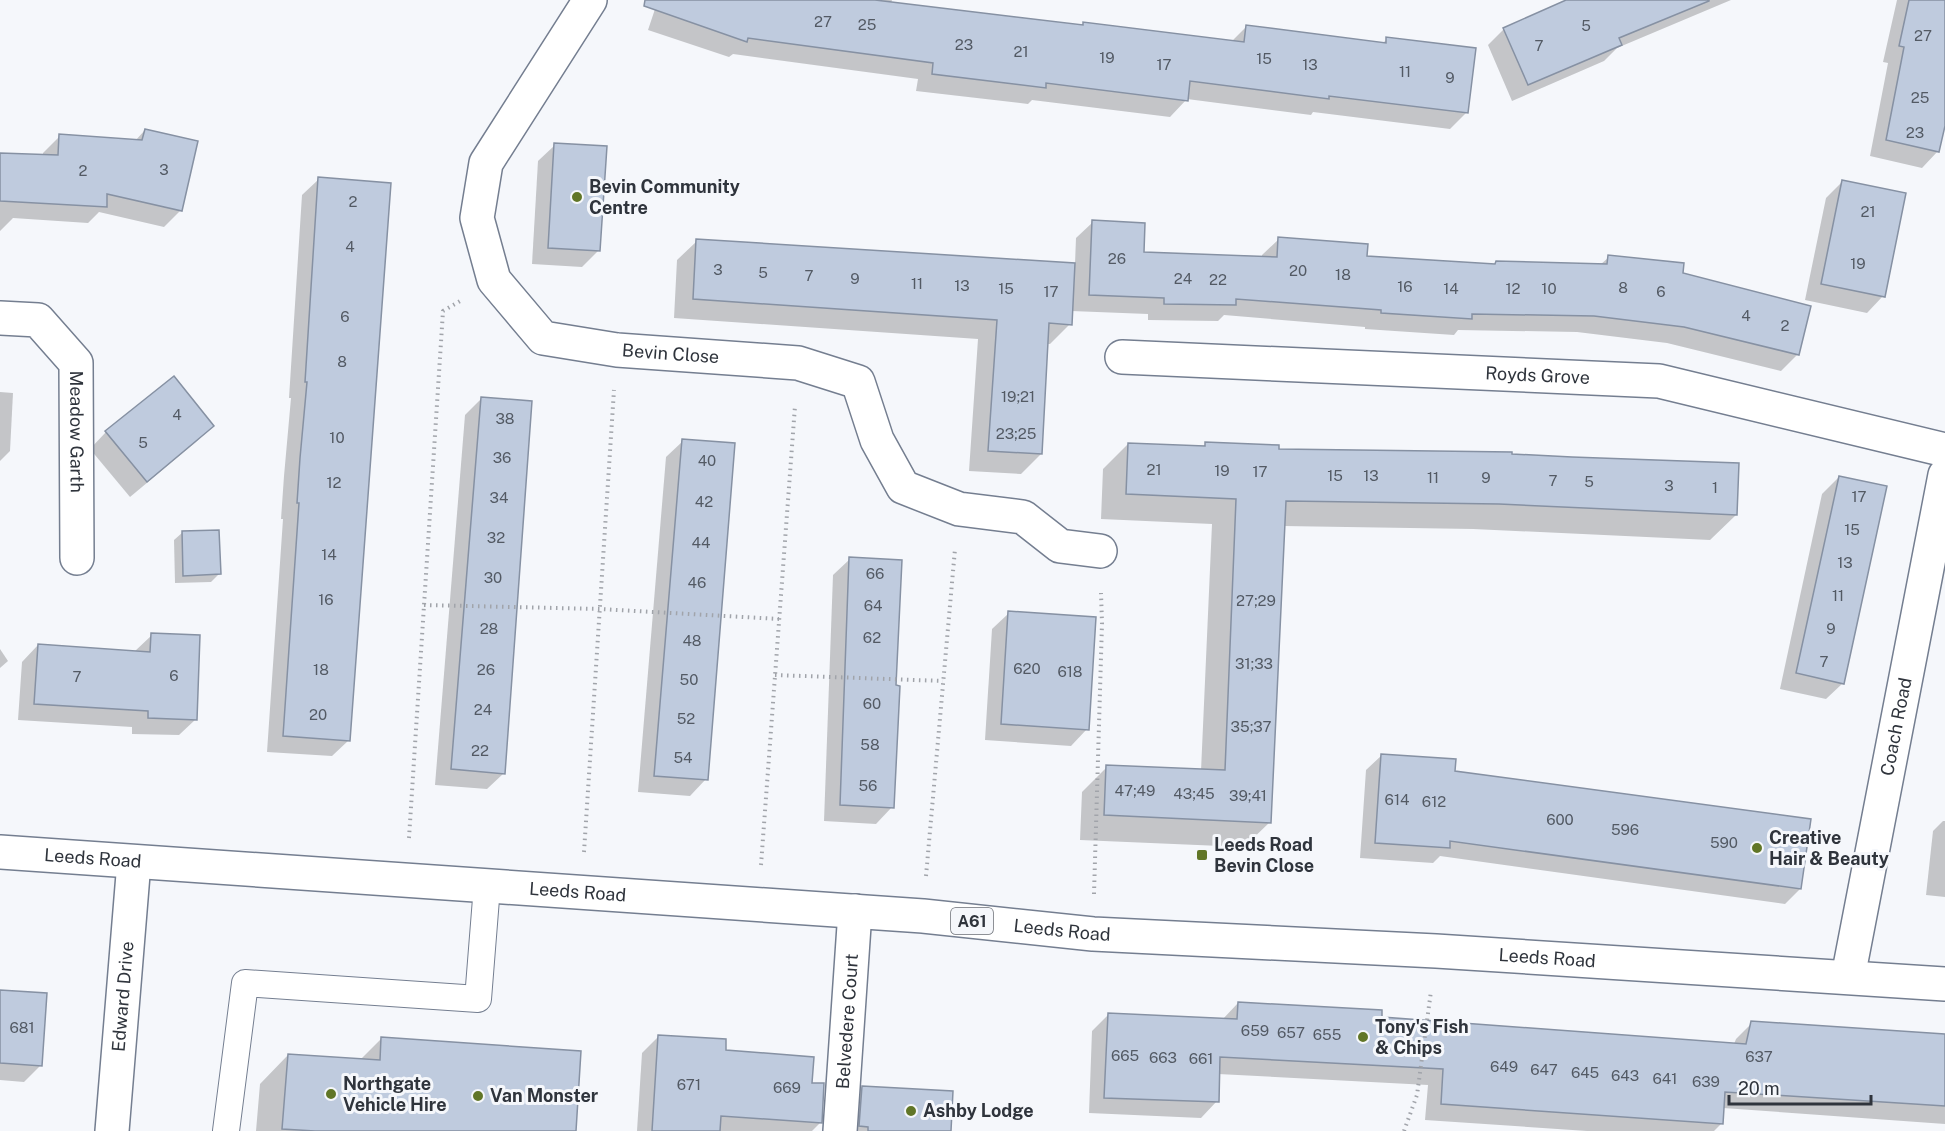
<svg xmlns="http://www.w3.org/2000/svg" width="1945" height="1131" viewBox="0 0 1945 1131" font-family="'Public Sans',sans-serif">
<style>
.shadow{fill:#0003}
.building{fill:#bfcbde;stroke:#8691a3;stroke-width:1.5}
.lines{fill:none;stroke-linecap:round;stroke-linejoin:round}
.lane-casing{stroke:#747e90;stroke-width:28}
.street-casing{stroke:#747e90;stroke-width:36}
.secondary-casing{stroke:#747e90;stroke-width:36}
.primary-casing{stroke:#747e90;stroke-width:36}
.path{stroke:#a1a4aa;stroke-width:4;stroke-dasharray:1.5 4.5;stroke-linecap:butt}
.lane{stroke:#fff;stroke-width:26}
.street{stroke:#fff;stroke-width:33}
.secondary{stroke:#fff;stroke-width:33}
.primary{stroke:#fff;stroke-width:33}
.poi-dot{fill:#617627;stroke:#f5f7fb;stroke-width:2}
.labels{text-anchor:middle;stroke-width:6;stroke-linejoin:round;paint-order:stroke}
.number-label{font-size:15px;fill:#535a64}
.shield{fill:#f5f7fb;stroke:#6a6e75;stroke-width:1.5}
.shield-label{font-size:16px;font-weight:bold;fill:#2f343c}
.poi-label{font-size:18px;font-weight:bold;fill:#2f343c;stroke:#f5f7fb;text-anchor:start}
.street-label{font-size:18px;fill:#2f343c;stroke:#f5f7fb}
</style>
<rect width="100%" height="100%" fill="#f5f7fb"/>
<g class="shadow">
<polygon points="658,0 892,0 891,3 1081,26 1083,24 1231,42 1246,27 1382,44 1387,39 1467,112 1450,129 1313,112 1311,115 1187,99 1170,117 1032,100 1028,104 916,91 918,79 733,54 729,57 648,30"/>
<polygon points="1570,0 1731,0 1617,48 1604,61 1512,101 1488,45 1504,29"/>
<polygon points="1897,0 1945,0 1945,120 1938,151 1922,168 1870,156 1888,63 1883,62"/>
<polygon points="145,130 181,210 164,227 99,212 88,223 13,218 0,231 0,154 43,156 43,153 60,136 135,141"/>
<polygon points="555,145 599,250 582,267 532,264 538,161"/>
<polygon points="319,179 349,740 332,756 267,752 283,519 281,519 284,476 291,398 289,398 302,195"/>
<polygon points="1842,182 1883,296 1867,313 1805,300 1826,198"/>
<polygon points="1093,222 1142,254 1262,258 1262,255 1279,239 1366,258 1494,265 1496,263 1600,265 1609,257 1809,307 1797,355 1781,371 1667,343 1577,332 1458,330 1454,335 1365,329 1365,327 1224,315 1218,321 1148,320 1148,314 1071,311 1070,324 1050,344 1047,344 1041,454 1021,474 969,471 978,339 674,318 677,260 697,241 1075,264 1076,238"/>
<polygon points="0,392 13,393 10,451 0,461"/>
<polygon points="482,398 504,773 487,789 435,785 465,415"/>
<polygon points="212,426 196,442 130,497 90,449 106,432"/>
<polygon points="683,441 706,779 690,796 638,792 666,457"/>
<polygon points="1128,444 1202,447 1206,444 1278,450 1511,455 1736,515 1710,540 1473,529 1283,526 1270,822 1244,847 1080,840 1082,792 1107,767 1201,771 1212,524 1101,519 1103,469"/>
<polygon points="1839,477 1843,683 1826,699 1780,689 1822,494"/>
<polygon points="183,532 219,574 211,582 175,583 174,540"/>
<polygon points="850,559 895,687 892,807 876,824 824,821 833,575"/>
<polygon points="1009,613 1087,729 1071,746 985,740 992,629"/>
<polygon points="152,635 196,719 179,735 132,734 132,727 18,720 22,662 38,645 134,652"/>
<polygon points="0,649 8,661 0,668"/>
<polygon points="1382,755 1453,772 1800,889 1785,904 1440,856 1433,863 1360,858 1366,770"/>
<polygon points="1943,821 1945,821 1945,897 1926,895 1933,831"/>
<polygon points="0,992 41,1065 24,1082 0,1080"/>
<polygon points="1238,1003 1380,1018 1734,1044 1736,1039 1752,1023 1945,1036 1945,1124 1723,1108 1722,1123 1714,1131 1587,1131 1425,1120 1428,1085 1218,1074 1217,1101 1201,1118 1089,1113 1092,1031 1108,1015 1222,1020"/>
<polygon points="659,1036 724,1051 810,1084 820,1123 812,1131 637,1131 642,1053"/>
<polygon points="382,1038 574,1131 256,1131 260,1084 288,1055 360,1060"/>
<polygon points="862,1087 950,1131 837,1131 839,1111"/>
</g>
<g class="building">
<polygon points="645,0 875,0 1083,25 1083,22 1244,42 1246,25 1386,43 1386,37 1476,48 1468,113 1329,96 1329,99 1190,81 1188,101 1046,83 1046,88 932,74 933,63 748,38 747,42 644,6"/>
<polygon points="1566,0 1709,0 1709,1 1619,38 1622,45 1528,85 1503,28"/>
<polygon points="1909,0 1945,0 1945,126 1939,152 1886,140 1904,47 1899,46"/>
<polygon points="145,129 198,141 182,211 107,194 107,207 0,201 0,153 58,155 59,134 142,140"/>
<polygon points="554,143 607,146 600,251 548,248"/>
<polygon points="318,177 391,183 350,741 283,736 299,503 297,503 300,458 307,382 305,382"/>
<polygon points="1842,180 1906,193 1885,297 1821,284"/>
<polygon points="1092,220 1145,223 1144,252 1277,257 1278,237 1368,244 1367,256 1495,264 1496,261 1607,264 1608,255 1684,263 1683,273 1811,306 1799,355 1684,327 1594,316 1472,314 1472,319 1381,313 1381,310 1236,299 1236,305 1164,304 1164,298 1089,295"/>
<polygon points="696,239 1075,263 1072,325 1049,323 1042,454 988,451 997,320 693,299"/>
<polygon points="174,376 214,426 147,482 105,431"/>
<polygon points="481,397 532,401 505,774 451,769"/>
<polygon points="682,439 735,443 708,780 654,776"/>
<polygon points="1205,442 1279,445 1279,449 1512,452 1512,454 1572,457 1739,463 1737,515 1499,504 1286,501 1271,823 1104,815 1106,765 1225,770 1236,499 1126,494 1128,443 1205,446"/>
<polygon points="1839,476 1887,486 1844,684 1796,673"/>
<polygon points="219,530 221,574 183,576 182,531"/>
<polygon points="849,557 902,560 896,685 900,686 894,808 840,805"/>
<polygon points="1008,611 1096,617 1089,730 1001,724"/>
<polygon points="151,633 200,635 197,720 148,718 148,711 34,704 38,644 150,652"/>
<polygon points="1381,754 1456,759 1455,771 1811,819 1801,889 1450,841 1450,848 1375,843"/>
<polygon points="0,990 47,993 42,1066 0,1063"/>
<polygon points="1238,1002 1382,1010 1382,1017 1746,1044 1751,1021 1945,1034 1945,1106 1725,1092 1723,1124 1441,1104 1443,1069 1220,1057 1219,1102 1104,1098 1108,1013 1237,1019"/>
<polygon points="658,1035 726,1039 726,1050 814,1057 812,1083 824,1083 822,1123 721,1116 720,1131 652,1131"/>
<polygon points="381,1037 581,1051 576,1131 315,1131 282,1129 288,1054 380,1060"/>
<polygon points="862,1086 953,1091 951,1131 868,1131 868,1127 859,1126"/>
</g>
<g class="lines">
<defs>
<polyline id="lane" points="226,1131 245,983 478,999 487,886"/>
<g id="street">
<path id="s1" d="M590,0L486,163L477,218L494,280L543,338L617,350L798,363L858,382L877,440L903,487L959,509L1023,517L1060,546L1100,551"/>
<path id="s2" d="M0,318L38,320L76,363L77,558"/>
<path id="s3" d="M1122,357L1659,381L1945,450"/>
<path id="s4" d="M112,1131L134,862"/>
<path id="s5" d="M840,1131L855,911"/>
</g>
<g id="secondary">
<path id="s6" d="M1848,977L1945,475"/>
</g>
<g id="primary">
<path id="s7" d="M0,852L923,916L1093,934L1436,951L1945,984"/>
</g>
</defs>
<use href="#lane" class="lane-casing"/>
<use href="#street" class="street-casing"/>
<use href="#secondary" class="secondary-casing"/>
<use href="#primary" class="primary-casing"/>
<g class="path">
<polyline points="424,605 600,609 779,619"/>
<polyline points="775,675 943,681"/>
<polyline points="409,838 443,311 460,301"/>
<polyline points="584,852 614,390"/>
<polyline points="761,865 795,406"/>
<polyline points="926,876 955,549"/>
<polyline points="1094,894 1102,623 1101,593"/>
<polyline points="1404,1131 1417,1095 1431,991"/>
</g>
<use href="#lane" class="lane"/>
<use href="#street" class="street"/>
<use href="#secondary" class="secondary"/>
<use href="#primary" class="primary"/>
</g>
<g class="poi-dot">
<circle cx="577" cy="197" r="6"/>
<circle cx="1757" cy="848" r="6"/>
<rect x="1196" y="849" width="12" height="12" rx="3"/>
<circle cx="1363" cy="1037" r="6"/>
<circle cx="331" cy="1094" r="6"/>
<circle cx="478" cy="1096" r="6"/>
<circle cx="911" cy="1111" r="6"/>
</g>
<g class="labels">
<g class="number-label">
<text x="823" y="27">27</text>
<text x="867" y="30">25</text>
<text x="1586" y="31">5</text>
<text x="1923" y="41">27</text>
<text x="964" y="50">23</text>
<text x="1539" y="51">7</text>
<text x="1021" y="57">21</text>
<text x="1107" y="63">19</text>
<text x="1264" y="64">15</text>
<text x="1164" y="70">17</text>
<text x="1310" y="70">13</text>
<text x="1405" y="77">11</text>
<text x="1450" y="83">9</text>
<text x="1920" y="103">25</text>
<text x="1915" y="138">23</text>
<text x="164" y="175">3</text>
<text x="83" y="176">2</text>
<text x="353" y="207">2</text>
<text x="1868" y="217">21</text>
<text x="350" y="252">4</text>
<text x="1117" y="264">26</text>
<text x="1858" y="269">19</text>
<text x="718" y="275">3</text>
<text x="1298" y="276">20</text>
<text x="763" y="278">5</text>
<text x="1343" y="280">18</text>
<text x="809" y="281">7</text>
<text x="855" y="284">9</text>
<text x="1183" y="284">24</text>
<text x="1218" y="285">22</text>
<text x="917" y="289">11</text>
<text x="962" y="291">13</text>
<text x="1405" y="292">16</text>
<text x="1623" y="293">8</text>
<text x="1006" y="294">15</text>
<text x="1451" y="294">14</text>
<text x="1513" y="294">12</text>
<text x="1549" y="294">10</text>
<text x="1051" y="297">17</text>
<text x="1661" y="297">6</text>
<text x="1746" y="321">4</text>
<text x="345" y="322">6</text>
<text x="1785" y="331">2</text>
<text x="342" y="367">8</text>
<text x="1018" y="402">19;21</text>
<text x="177" y="420">4</text>
<text x="505" y="424">38</text>
<text x="1016" y="439">23;25</text>
<text x="337" y="443">10</text>
<text x="143" y="448">5</text>
<text x="502" y="463">36</text>
<text x="707" y="466">40</text>
<text x="1154" y="475">21</text>
<text x="1222" y="476">19</text>
<text x="1260" y="477">17</text>
<text x="1335" y="481">15</text>
<text x="1371" y="481">13</text>
<text x="1433" y="483">11</text>
<text x="1486" y="483">9</text>
<text x="1553" y="486">7</text>
<text x="1589" y="487">5</text>
<text x="334" y="488">12</text>
<text x="1669" y="491">3</text>
<text x="1715" y="493">1</text>
<text x="1859" y="502">17</text>
<text x="499" y="503">34</text>
<text x="704" y="507">42</text>
<text x="1852" y="535">15</text>
<text x="496" y="543">32</text>
<text x="701" y="548">44</text>
<text x="329" y="560">14</text>
<text x="1845" y="568">13</text>
<text x="875" y="579">66</text>
<text x="493" y="583">30</text>
<text x="697" y="588">46</text>
<text x="1838" y="601">11</text>
<text x="326" y="605">16</text>
<text x="1256" y="606">27;29</text>
<text x="873" y="611">64</text>
<text x="489" y="634">28</text>
<text x="1831" y="634">9</text>
<text x="872" y="643">62</text>
<text x="692" y="646">48</text>
<text x="1824" y="667">7</text>
<text x="1254" y="669">31;33</text>
<text x="1027" y="674">620</text>
<text x="321" y="675">18</text>
<text x="486" y="675">26</text>
<text x="1070" y="677">618</text>
<text x="174" y="681">6</text>
<text x="77" y="682">7</text>
<text x="689" y="685">50</text>
<text x="872" y="709">60</text>
<text x="483" y="715">24</text>
<text x="318" y="720">20</text>
<text x="686" y="724">52</text>
<text x="1251" y="732">35;37</text>
<text x="870" y="750">58</text>
<text x="480" y="756">22</text>
<text x="683" y="763">54</text>
<text x="868" y="791">56</text>
<text x="1135" y="796">47;49</text>
<text x="1194" y="799">43;45</text>
<text x="1248" y="801">39;41</text>
<text x="1397" y="805">614</text>
<text x="1434" y="807">612</text>
<text x="1560" y="825">600</text>
<text x="1625" y="835">596</text>
<text x="1724" y="848">590</text>
<text x="22" y="1033">681</text>
<text x="1255" y="1036">659</text>
<text x="1291" y="1038">657</text>
<text x="1327" y="1040">655</text>
<text x="1125" y="1061">665</text>
<text x="1759" y="1062">637</text>
<text x="1163" y="1063">663</text>
<text x="1201" y="1064">661</text>
<text x="1504" y="1072">649</text>
<text x="1544" y="1075">647</text>
<text x="1585" y="1078">645</text>
<text x="1625" y="1081">643</text>
<text x="1665" y="1084">641</text>
<text x="1706" y="1087">639</text>
<text x="689" y="1090">671</text>
<text x="787" y="1093">669</text>
</g>
<rect class="shield" x="951" y="908" width="42" height="26" rx="4.5"/>
<g class="shield-label">
<text x="972" y="927">A61</text>
</g>
<g class="poi-label">
<text x="589" y="193">Bevin Community<tspan x="589" dy="21">Centre</tspan></text>
<text x="1769" y="844">Creative<tspan x="1769" dy="21">Hair &amp; Beauty</tspan></text>
<text x="1214" y="851">Leeds Road<tspan x="1214" dy="21">Bevin Close</tspan></text>
<text x="1375" y="1033">Tony's Fish<tspan x="1375" dy="21">&amp; Chips</tspan></text>
<text x="343" y="1090">Northgate<tspan x="343" dy="21">Vehicle Hire</tspan></text>
<text x="490" y="1102">Van Monster</text>
<text x="923" y="1117">Ashby Lodge</text>
</g>
<g class="street-label">
<text dy="6" stroke="none"><textPath href="#s1" startOffset="518">Bevin Close</textPath></text>
<text dy="6" stroke="none"><textPath href="#s3" startOffset="416">Royds Grove</textPath></text>
<text dy="6" stroke="none"><textPath href="#s2" startOffset="164">Meadow Garth</textPath></text>
<text dy="6" stroke="none"><textPath href="#s6" startOffset="255">Coach Road</textPath></text>
<text dy="6" stroke="none"><textPath href="#s7" startOffset="93">Leeds Road</textPath></text>
<text dy="6" stroke="none"><textPath href="#s7" startOffset="579">Leeds Road</textPath></text>
<text dy="6" stroke="none"><textPath href="#s7" startOffset="1065">Leeds Road</textPath></text>
<text dy="6" stroke="none"><textPath href="#s7" startOffset="1551">Leeds Road</textPath></text>
<text dy="6" stroke="none"><textPath href="#s4" startOffset="135">Edward Drive</textPath></text>
<text dy="6" stroke="none"><textPath href="#s5" startOffset="110">Belvedere Court</textPath></text>
</g>
</g>
<path d="M1729 1095v9h142v-9" fill="none" stroke="#2f343c" stroke-width="3"/>
<text x="1738" y="1095" font-size="18" fill="#2f343c" stroke="#f5f7fb" stroke-width="4.5" paint-order="stroke">20 m</text>
</svg>
